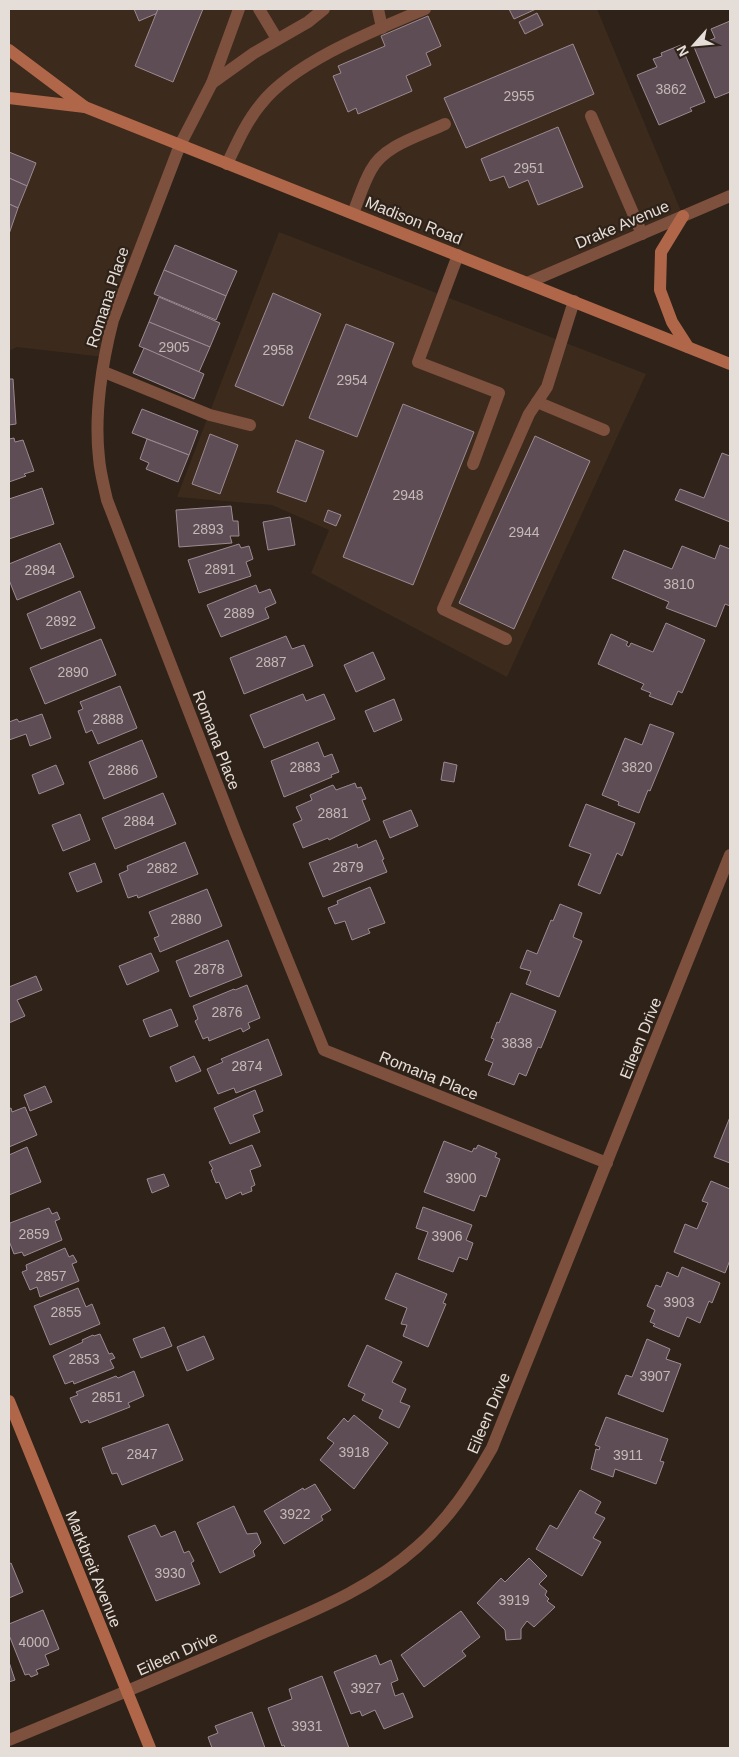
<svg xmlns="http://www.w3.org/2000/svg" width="739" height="1757" viewBox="0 0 739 1757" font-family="Helvetica,sans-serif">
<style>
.built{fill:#3c2a1d}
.building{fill:#5e4d55;stroke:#9c8a93}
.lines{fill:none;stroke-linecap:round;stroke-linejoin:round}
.lane{stroke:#7e503e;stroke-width:12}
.street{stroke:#7e503e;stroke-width:12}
.secondary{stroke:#b06749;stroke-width:12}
.labels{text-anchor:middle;stroke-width:4.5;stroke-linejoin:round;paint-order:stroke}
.number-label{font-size:14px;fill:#c3b9b6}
.street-label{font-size:16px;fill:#e5ddd7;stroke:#2e2219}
</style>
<rect width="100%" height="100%" fill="#2e2219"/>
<g class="built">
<polygon points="9,9 597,9 683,216 527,283 180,145 104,357 17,347 9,351"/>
<polygon points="279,232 646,374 507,677 311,573 329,530 272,505 177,497"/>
</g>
<g class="building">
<polygon points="134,9 167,9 139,21"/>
<polygon points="158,9 203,9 173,82 135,66"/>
<polygon points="509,9 536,9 514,19"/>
<polygon points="537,13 543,25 525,34 519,22"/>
<polygon points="428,16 441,46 426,53 431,65 406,76 412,91 358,114 356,108 348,112 333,76 341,73 338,66 385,46 381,36"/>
<polygon points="730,21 730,92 715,98 694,47 715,38 711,29"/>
<polygon points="573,44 594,94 466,148 444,98"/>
<polygon points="681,45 705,102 690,108 692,111 659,125 637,75 657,67 653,59 662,56 661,53"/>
<polygon points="558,127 583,187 538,205 528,180 509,188 504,176 490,181 481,159"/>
<polygon points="9,152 36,163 27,186 9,178"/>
<polygon points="9,178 27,186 18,208 9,204"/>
<polygon points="9,204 18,208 9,234"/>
<polygon points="175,245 237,271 226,296 164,270"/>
<polygon points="164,270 226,296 216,320 154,294"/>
<polygon points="273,293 321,314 283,406 235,386"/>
<polygon points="159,297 220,323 210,347 149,322"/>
<polygon points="149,322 210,347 199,372 139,346"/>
<polygon points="346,324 394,343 357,437 309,418"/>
<polygon points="144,348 204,374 194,399 133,373"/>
<polygon points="9,375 9,379 13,379 16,424 9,425"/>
<polygon points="403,404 474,432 413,585 343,557"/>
<polygon points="142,409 198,431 189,455 132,433"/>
<polygon points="210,434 238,445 220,494 192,484"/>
<polygon points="535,436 590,461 514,629 459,603"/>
<polygon points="14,438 15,442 23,440 34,471 24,474 26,476 9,482 9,439"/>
<polygon points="147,439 189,455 178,482 146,469 149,463 140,459"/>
<polygon points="296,440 324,451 306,502 277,492"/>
<polygon points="722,453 730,456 730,522 675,500 680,489 704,498"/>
<polygon points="42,488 54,524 9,539 9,499"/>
<polygon points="231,506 233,521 238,521 239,536 230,536 232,543 179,547 176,510"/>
<polygon points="328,510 341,515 336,526 324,521"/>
<polygon points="290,517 295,545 268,550 263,522"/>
<polygon points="60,543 74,577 17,600 9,580 9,564"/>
<polygon points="239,544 241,548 249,546 253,559 246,562 251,576 199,593 188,560"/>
<polygon points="720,545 730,549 730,606 725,604 716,627 666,608 669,602 612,578 624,550 672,569 682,546 715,559"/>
<polygon points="256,585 259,593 270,589 276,603 265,608 269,618 221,637 207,605"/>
<polygon points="80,591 95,628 41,649 27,614"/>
<polygon points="666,623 705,640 682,693 678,691 672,705 649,696 651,693 641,689 644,684 598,664 611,634 628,642 626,645 629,647 631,643 653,652"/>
<polygon points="286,636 292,649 304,645 313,666 244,694 230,658"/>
<polygon points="101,639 116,675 45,704 30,668"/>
<polygon points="373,652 385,679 356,692 344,665"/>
<polygon points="120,686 137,728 98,744 92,730 86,733 78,711 83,709 80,702"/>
<polygon points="303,694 306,701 324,694 335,719 264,748 250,715"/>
<polygon points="394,699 402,720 374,732 365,711"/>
<polygon points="42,714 51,738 30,746 26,734 9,740 9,722 17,719 19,722"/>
<polygon points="650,724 674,733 650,791 648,790 639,813 618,805 619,802 602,795 625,738 642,745"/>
<polygon points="142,740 157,777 104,799 89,762"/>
<polygon points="318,742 324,757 332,754 339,772 331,775 332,777 284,797 271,761"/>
<polygon points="444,762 457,765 454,782 441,780"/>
<polygon points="56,765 64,784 39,794 32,775"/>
<polygon points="355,783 357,788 361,787 366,799 362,800 370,820 329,840 328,838 303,848 293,824 302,820 296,807 312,800 310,795 328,787 333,785 336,790"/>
<polygon points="163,793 176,824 115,849 102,818"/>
<polygon points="586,804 635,823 622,856 617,853 600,894 578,885 591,854 569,846"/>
<polygon points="411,810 418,826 390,838 383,821"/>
<polygon points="80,814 90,840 63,851 52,825"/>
<polygon points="376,840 384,859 382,860 387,872 323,897 309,863 357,844 358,848"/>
<polygon points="185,842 198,874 138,898 137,895 128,898 119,874 128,870 127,866"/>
<polygon points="95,863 102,882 77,892 69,873"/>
<polygon points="370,887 385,923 368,929 370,933 352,940 345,921 335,924 328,908 338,904 337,901"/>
<polygon points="207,889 222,926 160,952 154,938 159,936 149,912"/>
<polygon points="560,904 582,913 573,937 582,941 559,997 526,984 531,971 520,968 527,950 537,954 551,920 553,921"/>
<polygon points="228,940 242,976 190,997 176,961"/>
<polygon points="151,953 159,971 127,985 119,966"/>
<polygon points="36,976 42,990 17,1000 25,1016 9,1023 9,987"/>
<polygon points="247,985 260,1018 248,1023 250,1028 243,1032 241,1028 209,1041 208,1037 203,1039 195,1021 198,1019 193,1006 234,989 235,990"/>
<polygon points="511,993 556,1011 541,1048 538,1047 526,1076 519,1073 514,1085 488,1075 493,1063 485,1060 494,1039 491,1038 497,1022 499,1023"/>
<polygon points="171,1009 178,1026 150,1037 143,1020"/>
<polygon points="268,1039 282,1075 236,1093 234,1088 218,1094 207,1069 223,1062 221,1059"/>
<polygon points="194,1056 201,1071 176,1082 170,1067"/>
<polygon points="45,1086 52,1102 30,1111 24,1095"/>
<polygon points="255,1090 263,1111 253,1115 260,1132 230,1144 214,1108"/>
<polygon points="25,1107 37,1135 9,1147 9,1109 11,1108 12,1112"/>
<polygon points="730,1117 730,1163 714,1157"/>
<polygon points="444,1141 472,1152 474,1148 476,1149 478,1145 497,1153 495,1157 500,1159 486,1197 480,1195 474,1211 424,1192"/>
<polygon points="252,1145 261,1166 250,1170 255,1185 251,1187 252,1191 242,1195 241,1192 226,1199 219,1182 216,1183 211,1170 213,1169 209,1162"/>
<polygon points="27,1147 41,1182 9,1195 9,1155"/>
<polygon points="164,1174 169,1186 152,1193 147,1179"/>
<polygon points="711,1181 730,1189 730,1260 725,1273 674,1252 685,1224 697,1229 708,1203 702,1201"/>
<polygon points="423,1207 472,1225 466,1240 473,1243 467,1260 459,1257 453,1272 418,1259 428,1232 416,1228"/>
<polygon points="49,1208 52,1214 57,1212 60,1219 55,1221 62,1240 24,1256 22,1252 14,1254 9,1241 10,1223"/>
<polygon points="65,1248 69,1257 73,1255 77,1262 72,1264 79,1281 40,1297 37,1287 30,1290 22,1272 27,1270 26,1265"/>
<polygon points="682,1267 720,1283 712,1303 709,1301 700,1323 687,1317 679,1337 653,1326 655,1324 650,1322 655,1310 647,1306 656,1285 661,1287 667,1272 678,1277"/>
<polygon points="396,1273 447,1294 443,1303 446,1304 428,1347 403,1336 407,1325 401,1324 407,1308 385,1299"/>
<polygon points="78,1288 86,1307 92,1304 100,1324 50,1345 34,1306"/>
<polygon points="164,1327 172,1346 141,1358 133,1339"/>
<polygon points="100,1334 109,1354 112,1353 115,1358 110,1360 114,1368 74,1384 73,1381 65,1384 53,1356 83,1342 82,1340 93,1335 94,1336"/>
<polygon points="204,1336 214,1359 187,1371 177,1347"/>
<polygon points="647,1339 670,1349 666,1359 681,1364 663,1412 618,1394 626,1375 632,1377"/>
<polygon points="367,1345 402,1362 392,1382 406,1389 400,1402 410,1406 399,1428 379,1418 383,1410 362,1400 365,1394 348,1386"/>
<polygon points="134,1371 144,1396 128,1403 130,1407 89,1423 88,1420 81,1423 70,1398 78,1395 76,1392 116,1376 118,1378"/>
<polygon points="354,1415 388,1443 354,1489 320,1460 334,1443 327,1438 344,1418 348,1422"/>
<polygon points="606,1417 668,1439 660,1461 664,1462 656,1484 615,1469 613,1477 591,1469 596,1449 599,1450 600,1447 595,1445"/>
<polygon points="168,1424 183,1460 122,1485 117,1473 112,1474 102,1448"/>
<polygon points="315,1484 331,1510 321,1516 323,1520 284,1544 264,1511 303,1488 304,1490"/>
<polygon points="580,1490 601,1502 595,1513 605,1518 593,1538 601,1542 582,1576 536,1549 550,1525 557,1529"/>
<polygon points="234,1506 247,1534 257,1533 261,1543 253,1551 255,1556 220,1573 197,1523"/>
<polygon points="155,1525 161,1537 175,1531 184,1553 189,1551 194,1561 191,1563 200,1584 156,1601 128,1536"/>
<polygon points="529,1558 547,1576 539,1584 547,1591 545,1595 549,1599 547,1601 555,1607 534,1627 527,1621 521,1629 521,1639 506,1640 505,1630 477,1603 501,1578 505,1582"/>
<polygon points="11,1563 23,1592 9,1598 9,1564"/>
<polygon points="43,1610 59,1649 45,1655 49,1665 36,1670 38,1674 31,1677 29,1674 25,1675 9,1635 9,1624"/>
<polygon points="461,1611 480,1637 462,1651 466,1656 424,1687 401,1655"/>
<polygon points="376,1655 380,1665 391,1660 398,1680 391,1683 395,1696 403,1693 413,1717 384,1729 375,1710 362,1716 360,1711 351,1714 334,1672"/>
<polygon points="9,1662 15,1680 9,1682"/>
<polygon points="322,1676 349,1748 285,1748 284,1745 282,1746 268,1708 292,1699 289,1689"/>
<polygon points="252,1712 265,1748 212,1748 208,1737 218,1733 215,1726"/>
</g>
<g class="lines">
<g class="lane">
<polyline points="259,9 277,39"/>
<polyline points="378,9 382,28"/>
<polyline points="212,83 254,53 308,22 324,9"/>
<polyline points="591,116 642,234"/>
<polyline points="180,145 212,83 239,9"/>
<path d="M227,164C237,143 246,122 261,104C294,62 375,30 425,9"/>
<path d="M353,213C359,199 363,184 371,170C384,145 420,136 445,124"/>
<polyline points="458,255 418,362 499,393 473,464"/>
<polyline points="104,372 210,415 250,425"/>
<polyline points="537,402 604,430"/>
<polyline points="506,639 443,609 529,414 547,387 574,301"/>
</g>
<g class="street">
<path d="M180,145L113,320C102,362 94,415 99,458C100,472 104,486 107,500L236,833L324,1050L607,1163"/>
<polyline points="527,283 730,196"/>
<path d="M9,1740C89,1707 169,1674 249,1639C308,1613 368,1591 417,1547C449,1519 471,1485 492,1448L730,855"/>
</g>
<g class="secondary">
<polyline points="9,50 85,107 730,364"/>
<polyline points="9,98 85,107"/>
<polyline points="683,216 661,252 660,290 672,322 688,347"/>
<polyline points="9,1401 150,1748"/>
</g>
</g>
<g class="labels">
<g class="number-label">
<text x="671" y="94">3862</text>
<text x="519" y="101">2955</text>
<text x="529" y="173">2951</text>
<text x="174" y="352">2905</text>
<text x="278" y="355">2958</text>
<text x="352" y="385">2954</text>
<text x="408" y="500">2948</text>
<text x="208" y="534">2893</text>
<text x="524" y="537">2944</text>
<text x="220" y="574">2891</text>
<text x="40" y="575">2894</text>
<text x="679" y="589">3810</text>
<text x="239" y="618">2889</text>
<text x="61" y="626">2892</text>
<text x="271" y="667">2887</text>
<text x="73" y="677">2890</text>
<text x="108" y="724">2888</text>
<text x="305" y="772">2883</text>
<text x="637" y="772">3820</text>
<text x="123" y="775">2886</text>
<text x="333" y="818">2881</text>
<text x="139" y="826">2884</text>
<text x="348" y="872">2879</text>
<text x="162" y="873">2882</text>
<text x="186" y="924">2880</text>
<text x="209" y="974">2878</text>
<text x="227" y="1017">2876</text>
<text x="517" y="1048">3838</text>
<text x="247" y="1071">2874</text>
<text x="461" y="1183">3900</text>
<text x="34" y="1239">2859</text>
<text x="447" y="1241">3906</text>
<text x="51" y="1281">2857</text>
<text x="679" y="1307">3903</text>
<text x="66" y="1317">2855</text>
<text x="84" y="1364">2853</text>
<text x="655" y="1381">3907</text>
<text x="107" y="1402">2851</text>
<text x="354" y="1457">3918</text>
<text x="142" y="1459">2847</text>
<text x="628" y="1460">3911</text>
<text x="295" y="1519">3922</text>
<text x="170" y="1578">3930</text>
<text x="514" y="1605">3919</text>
<text x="34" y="1647">4000</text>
<text x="366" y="1693">3927</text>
<text x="307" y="1731">3931</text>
</g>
<g class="street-label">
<text transform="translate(414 220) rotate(22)" y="6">Madison Road</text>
<text transform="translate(622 224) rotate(-23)" y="6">Drake Avenue</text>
<text transform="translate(107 297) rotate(-72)" y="6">Romana Place</text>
<text transform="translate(217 740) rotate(69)" y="6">Romana Place</text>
<text transform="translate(640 1038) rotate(-68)" y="6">Eileen Drive</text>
<text transform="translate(429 1075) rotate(22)" y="6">Romana Place</text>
<text transform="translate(488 1413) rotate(-67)" y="6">Eileen Drive</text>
<text transform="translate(94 1569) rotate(68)" y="6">Markbreit Avenue</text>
<text transform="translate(177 1653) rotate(-24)" y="6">Eileen Drive</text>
</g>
</g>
<rect width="739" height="1757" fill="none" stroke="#e5ddd7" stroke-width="20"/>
<g transform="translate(694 45) rotate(243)" stroke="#2e2219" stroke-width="4" paint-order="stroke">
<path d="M0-4L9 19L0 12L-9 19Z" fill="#e5ddd7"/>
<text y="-8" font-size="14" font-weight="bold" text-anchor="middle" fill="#e5ddd7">N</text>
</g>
</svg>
